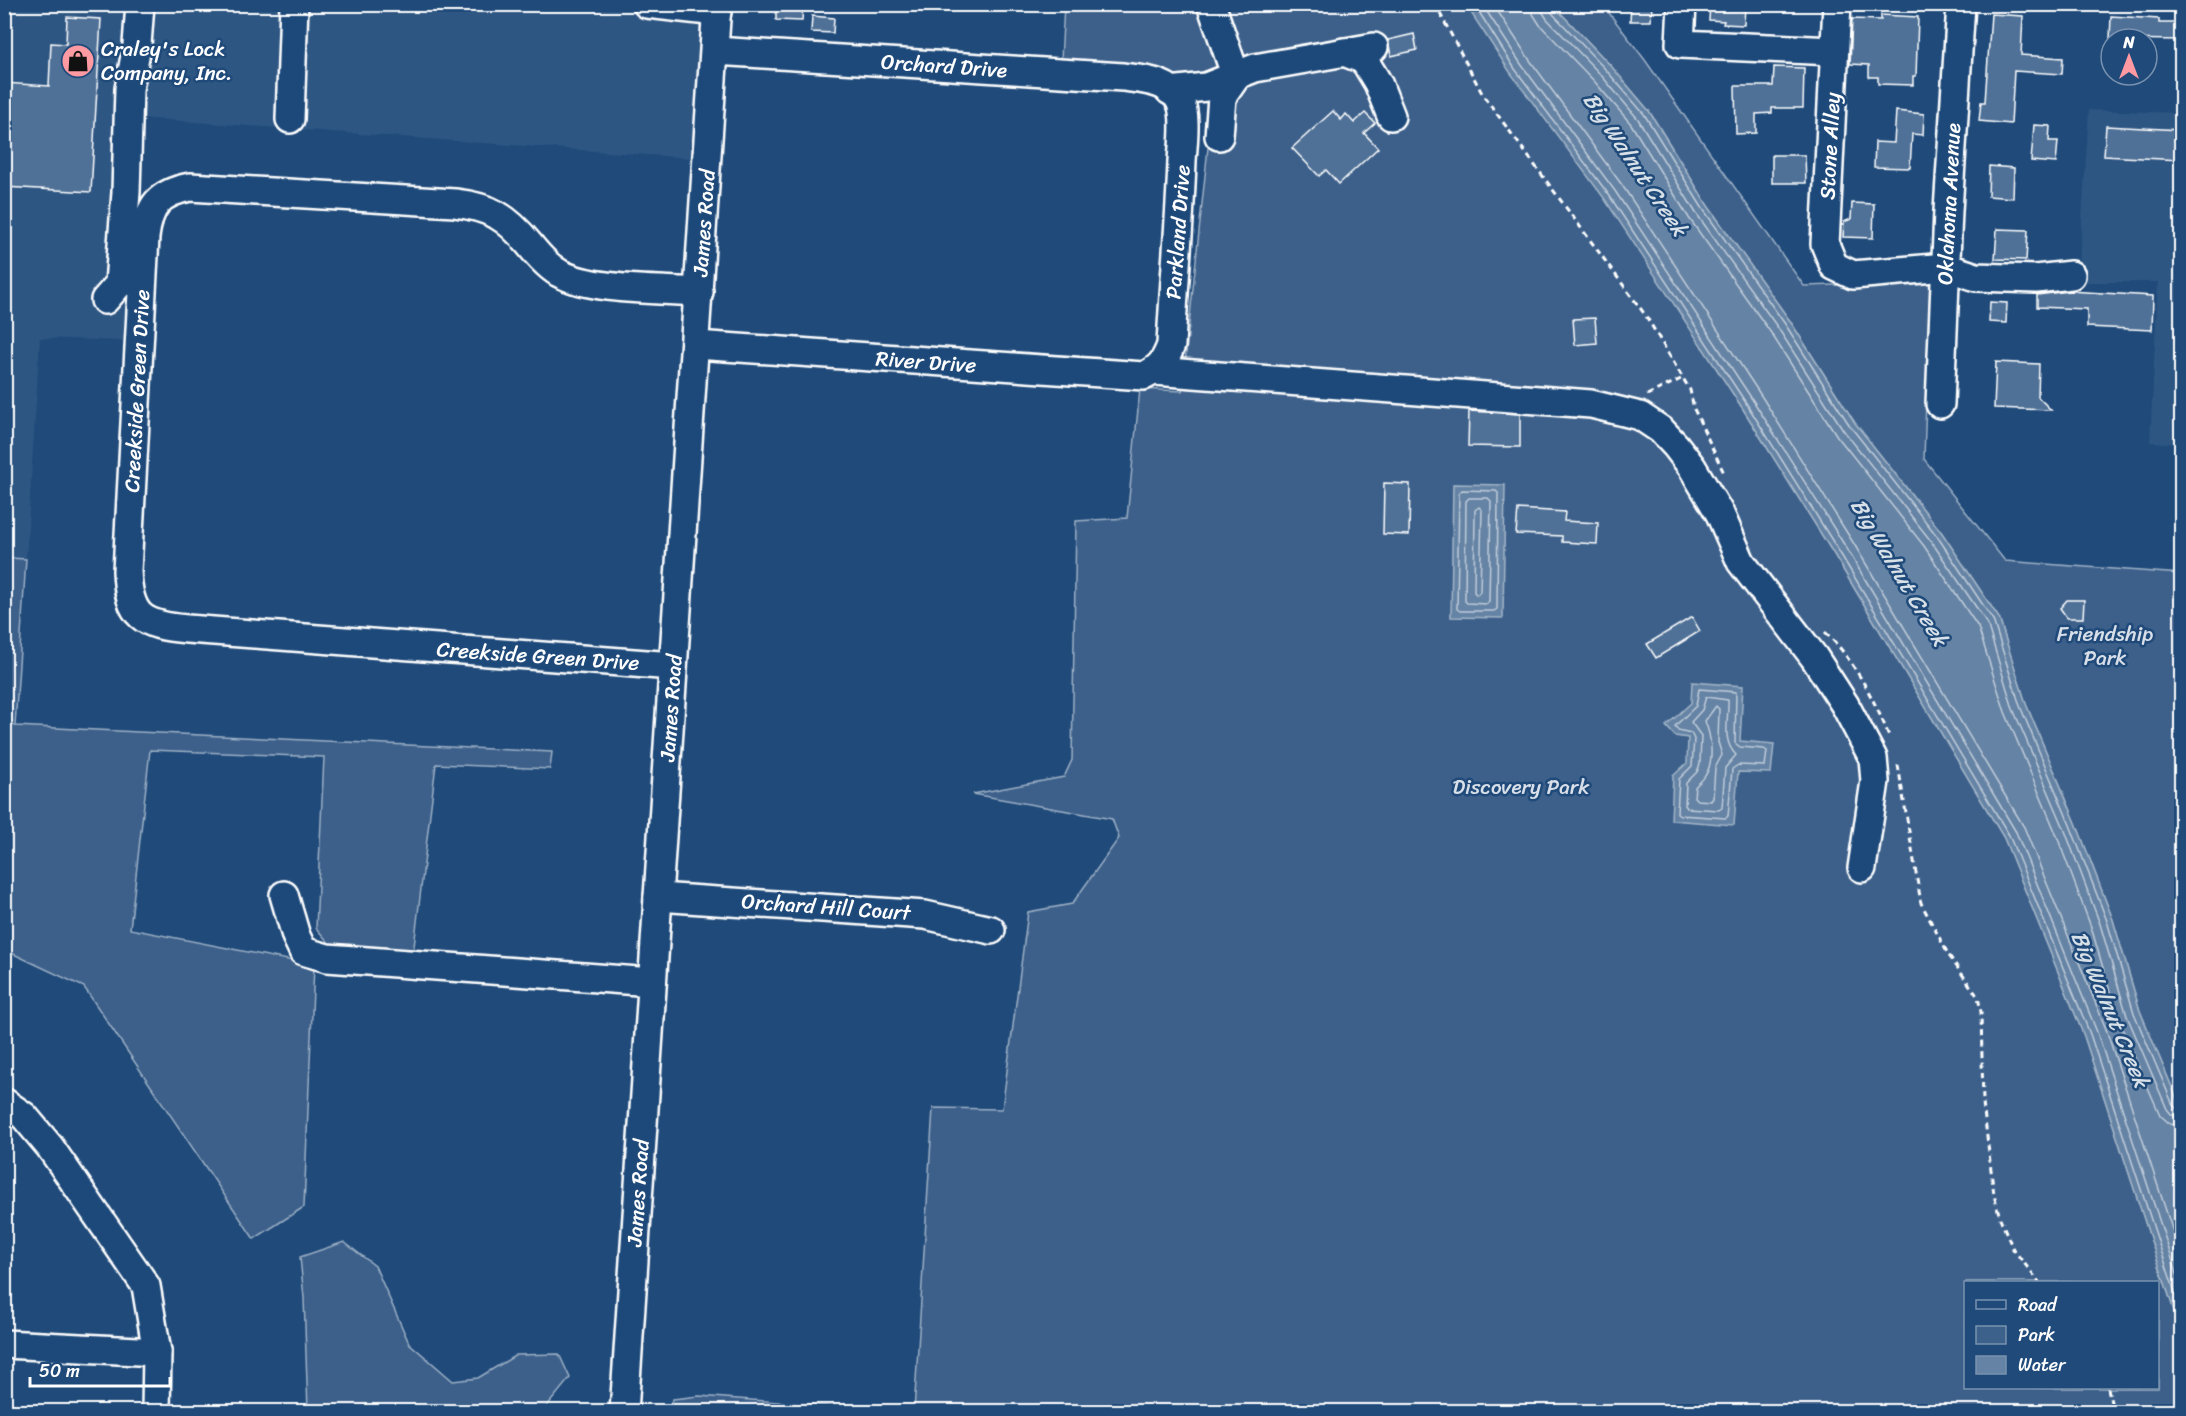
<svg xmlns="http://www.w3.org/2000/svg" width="2186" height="1416" viewBox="0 0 2186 1416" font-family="Sriracha,sans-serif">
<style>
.built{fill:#2e5683}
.green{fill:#3c618b;stroke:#9eb0c5;stroke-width:1.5;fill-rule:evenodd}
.water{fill:#6583a4;stroke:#a3b5c8;stroke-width:1.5}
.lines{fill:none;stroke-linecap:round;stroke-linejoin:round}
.shore{stroke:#c1cddb;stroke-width:1.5}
.building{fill:#507197;stroke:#fff;stroke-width:1.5}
.minor-casing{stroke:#fff;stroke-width:32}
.path{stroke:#fff;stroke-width:3;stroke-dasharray:6 4.5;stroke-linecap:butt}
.minor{stroke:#1f4a7a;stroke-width:27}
.labels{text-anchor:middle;stroke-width:5;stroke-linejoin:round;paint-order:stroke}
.poi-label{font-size:21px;fill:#fff;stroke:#1f4a7a;text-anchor:start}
.street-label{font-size:21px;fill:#fff;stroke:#1f4a7a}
.park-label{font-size:21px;fill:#d8dfe8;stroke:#1f4a7a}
.water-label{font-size:22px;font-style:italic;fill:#d8e0e8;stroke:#1f4a7a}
</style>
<rect width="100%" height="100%" fill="#1f4a7a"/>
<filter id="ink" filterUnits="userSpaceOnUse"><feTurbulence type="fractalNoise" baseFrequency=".0167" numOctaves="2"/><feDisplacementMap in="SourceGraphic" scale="12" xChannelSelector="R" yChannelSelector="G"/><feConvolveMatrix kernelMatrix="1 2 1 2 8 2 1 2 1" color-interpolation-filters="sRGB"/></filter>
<g filter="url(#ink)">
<g class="built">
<polygon points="5,5 728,5 718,160 140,118 123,341 40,338 26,559 9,559 5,605"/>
<polygon points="2089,110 2181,113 2181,444 2150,442 2158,282 2078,282"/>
</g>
<g class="green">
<path d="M1064,5H1481L1743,409L1835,556L2004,838L2084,1036L2181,1332V1411L914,1412L933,1108L1002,1109L1028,912L1072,904L1119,838L1112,819L973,794L1064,777L1072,760L1076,521L1127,518L1140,389L1182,391L1215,82L1061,60ZM1966,1282H2158V1388H1966Z"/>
<polygon points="1553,5 1603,5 1645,60 1804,286 1930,282 1924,459 2005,561 2181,574 2181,1109 2140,1011 2113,920 2076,823 2026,704 1999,618 1942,533 1855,423 1790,321 1708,206 1649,111 1611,66"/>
<polygon points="9,558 26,559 15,726 552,752 550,769 436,764 413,955 330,944 316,928 324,757 150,750 130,929 314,965 304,1207 254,1239 84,987 5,950 4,605"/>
<polygon points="344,1242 375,1266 409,1343 453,1381 478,1378 516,1355 559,1354 570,1378 543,1411 308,1411 304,1298 300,1257"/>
<polygon points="699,1396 893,1411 666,1411 673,1399"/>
</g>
<g class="water">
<polygon points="1466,5 1553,5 1611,66 1649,111 1708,206 1790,321 1855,423 1942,533 1999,618 2026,704 2076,823 2113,920 2140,1011 2181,1109 2181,1332 2084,1036 2004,838 1835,556 1743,409 1604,198 1510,72"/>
<polygon points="1453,484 1505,485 1503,618 1451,617"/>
<polygon points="1692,682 1743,686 1740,741 1774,744 1771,773 1738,772 1734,825 1671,820 1673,776 1687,763 1688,738 1675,736 1666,726 1691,703"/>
</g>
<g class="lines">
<g class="shore">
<polyline points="1474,4 1515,69 1609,195 1748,406 1840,553 2009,835 2090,1034 2182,1314"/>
<polyline points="1482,4 1521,64 1615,191 1754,402 1847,549 2016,832 2097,1032 2182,1289"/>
<polyline points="1493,4 1529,59 1622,185 1762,397 1854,544 2024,827 2106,1029 2182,1259"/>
<polyline points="1532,4 1533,14 1540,25 1594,81 1631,124 1689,218 1771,333 1837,436 1924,546 1978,627 2005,712 2055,831 2091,927 2118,1019 2160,1115 2170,1124 2182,1126"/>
<polyline points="1541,4 1542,11 1547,19 1601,75 1638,119 1696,213 1778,328 1844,431 1931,541 1987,623 2013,709 2064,828 2100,924 2127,1016 2167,1109 2172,1115 2182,1117"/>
<polyline points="1548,4 1553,14 1606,70 1644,114 1703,209 1785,324 1850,426 1937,536 1993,620 2020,706 2070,825 2107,921 2134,1013 2173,1105 2177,1109 2182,1109"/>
<polygon points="1462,490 1496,491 1498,493 1497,609 1494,611 1460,611 1457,609 1459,493"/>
<polygon points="1469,498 1488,498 1491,501 1489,601 1487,604 1467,603 1465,601 1466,501"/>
<polygon points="1479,507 1482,510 1480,592 1477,595 1474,592 1475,510"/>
<polygon points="1699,689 1736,692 1735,743 1740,747 1764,749 1767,751 1765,766 1738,765 1732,769 1728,816 1726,818 1680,815 1677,813 1679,779 1692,766 1694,739 1691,733 1678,730 1675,726 1696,706"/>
<path d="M1706,697L1728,700C1729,720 1721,740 1736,755L1725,768L1722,808L1719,810L1687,808L1685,805L1686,783L1697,772L1700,764L1701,736L1691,722L1702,710Z"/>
<path d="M1716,706L1719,709L1718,742L1722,755L1715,768L1713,798L1711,801L1697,800L1694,797L1695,787C1698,783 1703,780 1705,776C1715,761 1711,736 1705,721Z"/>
</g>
</g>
<g class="building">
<polygon points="776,4 803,4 802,21 776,20"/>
<polygon points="1631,4 1652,4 1651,21 1630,21"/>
<polygon points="1710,4 1745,4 1744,25 1723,24 1724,21 1709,20"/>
<polygon points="1991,14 2023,16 2021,55 2063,58 2062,74 2014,71 2011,124 1979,121 1981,102 1985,102"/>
<polygon points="1881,15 1918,17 1916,76 1913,76 1913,85 1878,84 1878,77 1869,77 1869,65 1850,64 1852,19 1881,20"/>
<polygon points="812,16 834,18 833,33 811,32"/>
<polygon points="2111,16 2159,19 2159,23 2181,23 2181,40 2110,39"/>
<polygon points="67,17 101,19 91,192 4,187 4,83 49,86 51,43 66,44"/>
<polygon points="1414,34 1417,50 1391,56 1388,40"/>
<polygon points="1774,67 1804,68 1803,108 1772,108 1772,113 1756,114 1756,133 1736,134 1735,86 1773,86"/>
<polygon points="1333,111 1341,120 1346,114 1354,123 1365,113 1375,123 1364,133 1378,148 1339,184 1326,170 1319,176 1292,148"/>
<polygon points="1896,111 1924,114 1923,135 1912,134 1910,168 1874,167 1875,142 1894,143"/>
<polygon points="2034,125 2050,126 2049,141 2058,141 2056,163 2031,161"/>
<polygon points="2106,126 2181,130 2181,160 2104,156"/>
<polygon points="1772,155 1805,155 1806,183 1772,183"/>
<polygon points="1989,166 2014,168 2013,198 1988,196"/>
<polygon points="1852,203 1874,204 1873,238 1843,237 1844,222 1851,219"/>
<polygon points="1997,229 2028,230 2026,260 1995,259"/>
<polygon points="2069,291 2153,296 2152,330 2087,327 2087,309 2037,307 2037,295"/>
<polygon points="1990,302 2007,303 2006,323 1989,322"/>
<polygon points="1595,318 1597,343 1575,345 1573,319"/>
<polygon points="1996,362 2039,364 2038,397 2051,410 1994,408"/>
<polygon points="1469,411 1520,414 1520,447 1468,446"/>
<polygon points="1384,483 1410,484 1409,535 1383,534"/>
<polygon points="1518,509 1565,512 1564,521 1598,523 1597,544 1562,542 1562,536 1516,534"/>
<polygon points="2067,600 2084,600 2083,618 2067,618 2060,608"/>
<polygon points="1692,617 1700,631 1656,658 1647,644"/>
</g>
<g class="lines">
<defs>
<g id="minor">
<polyline points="647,4 717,12"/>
<polyline points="1211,4 1236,77"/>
<polyline points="1682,4 1680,44 1834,51"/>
<polyline points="1837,4 1825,244 1834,266 1853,275 1946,267 1976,277 2036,279 2071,275"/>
<polyline points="1344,52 1364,60 1378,83 1391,116"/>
<polyline points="1170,91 1206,87 1255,68 1374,47"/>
<polyline points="290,119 294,4"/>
<polyline points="1219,136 1222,97 1236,77"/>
<polyline points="105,300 119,284 126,192 129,89 137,45 140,4"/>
<path d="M696,345L1144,376C1160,368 1165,362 1171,345C1174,284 1180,222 1182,161C1183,145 1187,115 1180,101C1169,80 1143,80 1123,77L715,51"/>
<polyline points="1154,371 1591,404 1640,416 1661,430 1676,446 1692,467 1720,514 1741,562 1814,657 1845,705 1873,758 1875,781 1862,868"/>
<polyline points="1940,404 1948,211 1961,4"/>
<path d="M673,666L187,629C142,625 129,617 127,571L145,237C149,206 158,193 190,187L455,203C490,207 507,217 529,244C537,254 547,266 559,273C592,291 661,289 699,292"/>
<polyline points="284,895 296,936 303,951 327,958 652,982"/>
<polyline points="658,897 925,915 991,930"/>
<polyline points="4,1102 24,1116 50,1147 146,1286 157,1352 156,1412"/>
<polyline points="4,1344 157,1352"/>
<polyline points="624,1412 717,4"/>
</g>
</defs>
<use href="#minor" class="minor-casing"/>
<g class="path">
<polyline points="1435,4 1483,95 1646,316 1690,390 1694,409 1724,473"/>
<polyline points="1647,395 1683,378"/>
<path d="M1825,632C1853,658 1875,701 1889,736"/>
<polyline points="1898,765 1921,903 1948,954 1978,997 1981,1012 1983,1103 1994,1195 2000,1218 2013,1249 2039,1282"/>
<polyline points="2178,869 2182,879"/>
<polyline points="2108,1388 2113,1412"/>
</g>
<use href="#minor" class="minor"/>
</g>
</g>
<defs>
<symbol id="shop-disc" viewBox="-11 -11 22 22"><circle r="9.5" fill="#ff9aa2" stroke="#1f4a7a"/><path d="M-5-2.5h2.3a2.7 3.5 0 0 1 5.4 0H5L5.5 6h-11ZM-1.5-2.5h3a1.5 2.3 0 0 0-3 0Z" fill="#111"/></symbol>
</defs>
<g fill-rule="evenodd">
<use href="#shop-disc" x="59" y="42" width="38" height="38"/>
</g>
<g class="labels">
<g class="poi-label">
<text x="101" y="56">Craley's Lock<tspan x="101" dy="24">Company, Inc.</tspan></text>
</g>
<g class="street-label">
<text transform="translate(944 66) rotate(4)" y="7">Orchard Drive</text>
<text transform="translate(1830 146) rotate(-87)" y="7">Stone Alley</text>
<text transform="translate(1949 204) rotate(-87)" y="7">Oklahoma Avenue</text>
<text transform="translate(704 223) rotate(-86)" y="7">James Road</text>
<text transform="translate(1178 232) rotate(-86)" y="7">Parkland Drive</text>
<text transform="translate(926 362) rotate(4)" y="7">River Drive</text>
<text transform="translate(137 391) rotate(-87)" y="7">Creekside Green Drive</text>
<text transform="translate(538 656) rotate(4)" y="7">Creekside Green Drive</text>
<text transform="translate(671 708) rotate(-86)" y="7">James Road</text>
<text transform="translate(826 907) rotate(4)" y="7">Orchard Hill Court</text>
<text transform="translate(638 1193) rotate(-86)" y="7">James Road</text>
</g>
<g class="park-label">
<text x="2105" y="641">Friendship<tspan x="2105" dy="24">Park</tspan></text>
<text x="1521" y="794">Discovery Park</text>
</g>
<g class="water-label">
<text transform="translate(1636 164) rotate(56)" y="8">Big Walnut Creek</text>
<text transform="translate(1900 572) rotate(59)" y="8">Big Walnut Creek</text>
<text transform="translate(2111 1009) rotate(67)" y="8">Big Walnut Creek</text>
</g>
</g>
<rect width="2186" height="1416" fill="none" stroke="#1f4a7a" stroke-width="24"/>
<rect x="12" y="12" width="2162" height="1392" fill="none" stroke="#fff" stroke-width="2" filter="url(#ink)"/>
<rect x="1964" y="1281" width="195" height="108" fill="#1f4a7a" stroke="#7992af" stroke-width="1.5"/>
<rect x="1976" y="1300" width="30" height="9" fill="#1f4a7a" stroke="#7992af" stroke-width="1.5"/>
<text x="2018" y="1311" font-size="18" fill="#ffffff">Road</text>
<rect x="1976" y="1326" width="30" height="18" fill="#3c618b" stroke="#7992af" stroke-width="1.5"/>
<text x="2018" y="1341" font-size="18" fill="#ffffff">Park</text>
<rect x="1976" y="1356" width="30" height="18" fill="#6583a4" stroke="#7992af" stroke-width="1.5"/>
<text x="2018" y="1371" font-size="18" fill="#ffffff">Water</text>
<g transform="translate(2129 57)"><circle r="28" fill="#1f4a7a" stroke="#7992af" stroke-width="1.5"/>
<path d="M0-4.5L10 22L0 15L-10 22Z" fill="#ff9aa2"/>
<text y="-9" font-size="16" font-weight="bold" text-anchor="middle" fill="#ffffff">N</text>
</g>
<path d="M30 1377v9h140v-9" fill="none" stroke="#ffffff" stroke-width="3"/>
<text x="39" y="1377" font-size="18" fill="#ffffff" stroke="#1f4a7a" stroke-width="4.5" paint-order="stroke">50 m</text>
</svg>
